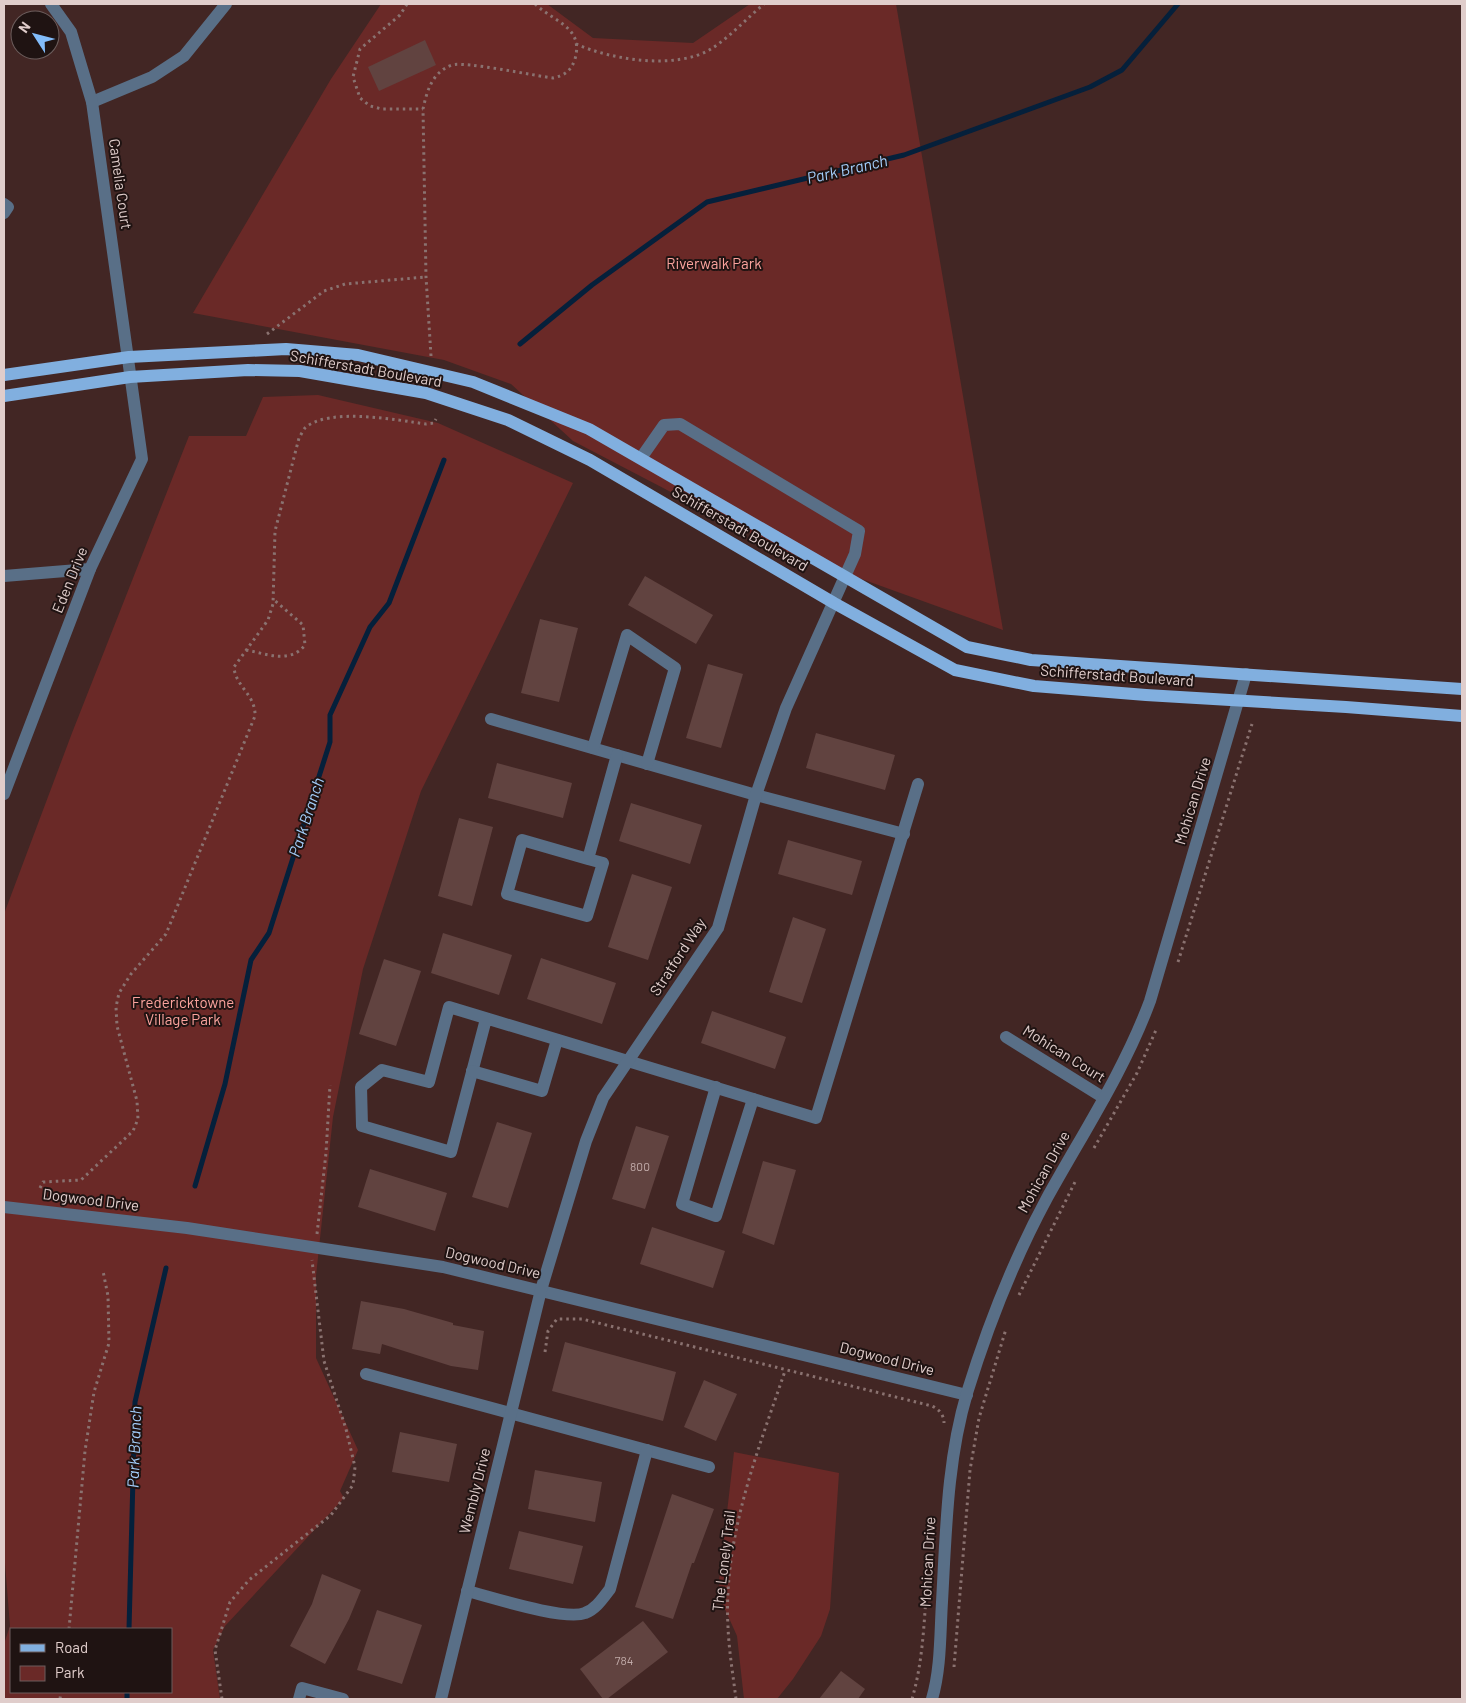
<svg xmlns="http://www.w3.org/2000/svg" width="1466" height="1703" viewBox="0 0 1466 1703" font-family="Barlow,sans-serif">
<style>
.green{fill:#6a2927;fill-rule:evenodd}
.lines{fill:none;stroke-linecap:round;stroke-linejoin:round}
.stream{stroke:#05203b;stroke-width:5}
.building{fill:#614340}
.path{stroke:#8a7270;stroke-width:3;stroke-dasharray:2.5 4;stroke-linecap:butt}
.minor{stroke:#596f87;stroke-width:12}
.major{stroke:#81afdf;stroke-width:12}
.labels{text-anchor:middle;stroke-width:4;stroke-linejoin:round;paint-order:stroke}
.number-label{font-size:12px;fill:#c0aaa8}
.street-label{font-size:15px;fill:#e0cdcb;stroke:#1f1312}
.park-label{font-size:15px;fill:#fba39d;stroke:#1f1312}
.water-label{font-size:16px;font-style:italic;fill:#a4cffc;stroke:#1f1312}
</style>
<rect width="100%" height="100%" fill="#422624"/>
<g class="green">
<polygon points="381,4 547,4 593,38 693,43 750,4 896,4 1003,630 784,551 573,441 511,384 444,360 193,313 331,79"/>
<path d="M318,395L438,423L573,483L421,791L363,969L333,1117L316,1276V1358L358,1450L340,1491L344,1498L225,1626L213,1650L220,1699H4V1644L10,1626L4,1551V914L72,733L189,436H246L263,397ZM11,1629H171V1692H11Z"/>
<polygon points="734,1452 839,1473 830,1609 821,1636 793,1679 777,1699 744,1699 737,1636 720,1598 719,1581"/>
</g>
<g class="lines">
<g class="stream">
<polyline points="520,344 592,285 707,202 904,155 1090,87 1122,70 1178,4"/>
<polyline points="195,1186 225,1084 251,960 269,933 330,742 330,715 370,627 389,603 444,460"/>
<polyline points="129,1629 135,1402 166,1268"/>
<polyline points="127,1699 127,1692"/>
</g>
</g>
<g class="building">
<polygon points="425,40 436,65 379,91 368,67"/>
<polygon points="645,576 713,615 696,644 628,605"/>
<polygon points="540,619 578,628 559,702 521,693"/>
<polygon points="708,664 743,674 721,748 686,738"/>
<polygon points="816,733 895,755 885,790 806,768"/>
<polygon points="497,763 572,783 563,818 488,798"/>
<polygon points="631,803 702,825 690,864 619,841"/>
<polygon points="459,818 493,827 472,906 438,896"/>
<polygon points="788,840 862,861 852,895 778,874"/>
<polygon points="632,874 672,887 648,960 608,947"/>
<polygon points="793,917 826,929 802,1003 769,992"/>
<polygon points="443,933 512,955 499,995 431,973"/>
<polygon points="541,958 616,983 602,1024 527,999"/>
<polygon points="384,959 421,971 396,1046 359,1034"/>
<polygon points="712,1011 786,1037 775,1069 701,1043"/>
<polygon points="497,1122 532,1133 508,1208 472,1197"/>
<polygon points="636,1126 669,1136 645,1209 612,1199"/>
<polygon points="763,1161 796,1170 774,1245 742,1233"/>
<polygon points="370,1169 447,1193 435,1231 358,1207"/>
<polygon points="652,1227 725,1251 713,1288 640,1264"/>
<polygon points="361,1301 404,1309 453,1323 453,1325 484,1331 478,1370 451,1366 382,1344 380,1354 352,1349"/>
<polygon points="565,1342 676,1372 663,1421 552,1391"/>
<polygon points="704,1380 737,1394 716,1441 684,1427"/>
<polygon points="400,1432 457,1444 449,1482 392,1472"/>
<polygon points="535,1470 602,1482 595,1522 528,1509"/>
<polygon points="672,1494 714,1509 694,1563 692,1563 673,1619 635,1607"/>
<polygon points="519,1531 583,1546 573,1584 509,1569"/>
<polygon points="322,1574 361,1590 349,1619 325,1664 290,1646 312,1604"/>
<polygon points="377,1610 422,1625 402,1684 357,1670"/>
<polygon points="643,1621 668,1652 607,1699 603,1699 580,1669"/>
<polygon points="841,1671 865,1689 858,1699 819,1699"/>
</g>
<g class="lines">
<g class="path">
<polyline points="407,4 400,15 360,49 353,77 360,98 370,106 382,109 423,109"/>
<path d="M576,44C612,60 676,70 711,49C730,37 747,18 764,4"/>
<polyline points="267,334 324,291 345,284 426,277"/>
<path d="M431,356L426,277L423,109C427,91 432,72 452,65C464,61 536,76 553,78C565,75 571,71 575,59C584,27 554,22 535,4"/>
<path d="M246,650C267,654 290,664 305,645L303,625L273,599"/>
<polyline points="1178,962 1252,724"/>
<polyline points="1094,1148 1137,1073 1156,1030"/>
<path d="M40,1188L43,1182L81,1180L133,1131L138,1119L137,1101L117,1026L116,1007L119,993L131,974L166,934L255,716C256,695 235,686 234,667L268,620L273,604L275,531L299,438C301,435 303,430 305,428C328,407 397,420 426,424L434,423L436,419"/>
<polyline points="317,1234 326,1153 330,1085"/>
<polyline points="1019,1295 1075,1182"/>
<path d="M545,1352L548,1331L557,1319H582L932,1406C939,1409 944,1415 944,1423"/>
<polyline points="69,1629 85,1451 94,1392 109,1343 108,1296 103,1271"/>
<polyline points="954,1667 970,1470 979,1418 1006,1329"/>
<polyline points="60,1699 61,1692"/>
<polyline points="222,1699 215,1650 230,1602 249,1580 331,1515 353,1485 355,1467 346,1429 324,1361 312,1260"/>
<path d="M736,1699C733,1675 729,1651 728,1627C723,1539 757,1453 785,1371"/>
<path d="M912,1699C923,1662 924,1622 927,1583"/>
</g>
<g class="minor">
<polyline points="92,102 152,77 184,56 226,4"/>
<polyline points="4,204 8,207 4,213"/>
<polyline points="4,576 90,569"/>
<polyline points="491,719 756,795 904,834"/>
<polyline points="593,748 627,635 675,668 647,764"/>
<polyline points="4,794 90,569 142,459 92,102 71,32 51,4"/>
<polyline points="588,859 522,840 507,894 587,916 603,863 588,859 617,755"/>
<polyline points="486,1019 451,1152 362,1126 361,1087 382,1070 429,1082 449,1007 816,1118 918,784"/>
<polyline points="1006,1037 1104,1098"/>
<polyline points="472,1071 542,1091 557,1040"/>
<polyline points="716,1087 682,1204 716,1216 753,1099"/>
<polyline points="4,1207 187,1228 443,1267 967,1395"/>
<polyline points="366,1374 709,1467"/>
<path d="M467,1591C491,1597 565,1621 585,1613C596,1609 603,1598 610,1589L647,1450"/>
<polyline points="299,1699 302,1688 343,1699"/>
<polyline points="441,1699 541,1290 586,1141 603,1098 718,928 756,795 786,708 855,554 859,531 680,424 664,425 641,458"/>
<path d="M932,1699C941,1668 940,1634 942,1602C946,1532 947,1460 967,1393C988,1325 1013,1261 1047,1198C1083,1133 1124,1071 1150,1001L1246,674"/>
</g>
<g class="major">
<polyline points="4,375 129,357 286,349 358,355 473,382 589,429 967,647 1031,660 1462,689"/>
<polyline points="4,396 130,377 248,370 300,371 426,393 508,420 590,460 834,603 955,670 1034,686 1146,695 1346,707 1462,716"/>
</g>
</g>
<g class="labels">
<g class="number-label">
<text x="640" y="1171">800</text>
<text x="624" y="1665">784</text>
</g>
<g class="street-label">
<text transform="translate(120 184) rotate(82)" y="5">Camelia Court</text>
<text transform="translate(366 369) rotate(10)" y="5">Schifferstadt Boulevard</text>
<text transform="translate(740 529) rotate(30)" y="5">Schifferstadt Boulevard</text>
<text transform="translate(70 580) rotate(-68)" y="5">Eden Drive</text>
<text transform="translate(1117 676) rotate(4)" y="5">Schifferstadt Boulevard</text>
<text transform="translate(1193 801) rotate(-73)" y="5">Mohican Drive</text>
<text transform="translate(678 957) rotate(-57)" y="5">Stratford Way</text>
<text transform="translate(1064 1054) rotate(32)" y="5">Mohican Court</text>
<text transform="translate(1044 1172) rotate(-61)" y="5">Mohican Drive</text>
<text transform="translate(91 1200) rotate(7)" y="5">Dogwood Drive</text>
<text transform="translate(493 1263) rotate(13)" y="5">Dogwood Drive</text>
<text transform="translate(887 1359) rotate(14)" y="5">Dogwood Drive</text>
<text transform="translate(475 1491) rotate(-76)" y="5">Wembly Drive</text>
<text transform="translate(724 1561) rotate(-83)" y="5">The Lonely Trail</text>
<text transform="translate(928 1562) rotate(-87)" y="5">Mohican Drive</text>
</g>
<g class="park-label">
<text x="714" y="269">Riverwalk Park</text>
<text x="183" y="1008">Fredericktowne<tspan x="183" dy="17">Village Park</tspan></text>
</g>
<g class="water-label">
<text transform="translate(847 169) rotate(-13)" y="6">Park Branch</text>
<text transform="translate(306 817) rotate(-72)" y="6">Park Branch</text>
<text transform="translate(134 1447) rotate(-88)" y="6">Park Branch</text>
</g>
</g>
<rect width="1466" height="1703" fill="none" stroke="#e0cdcb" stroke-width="10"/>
<rect x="10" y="1628" width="162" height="65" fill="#1f1312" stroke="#6c5d5c"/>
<rect x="20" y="1644" width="25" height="8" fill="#81afdf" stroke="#6c5d5c"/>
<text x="55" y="1653" font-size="15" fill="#e0cdcb">Road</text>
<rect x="20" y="1666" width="25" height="15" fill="#6a2927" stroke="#6c5d5c"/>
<text x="55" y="1678" font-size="15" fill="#e0cdcb">Park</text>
<g transform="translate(35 35) rotate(306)"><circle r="24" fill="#1f1312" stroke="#6c5d5c"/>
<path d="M0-4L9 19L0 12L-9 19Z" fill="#82bcfa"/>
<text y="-8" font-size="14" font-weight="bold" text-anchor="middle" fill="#e0cdcb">N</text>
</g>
</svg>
